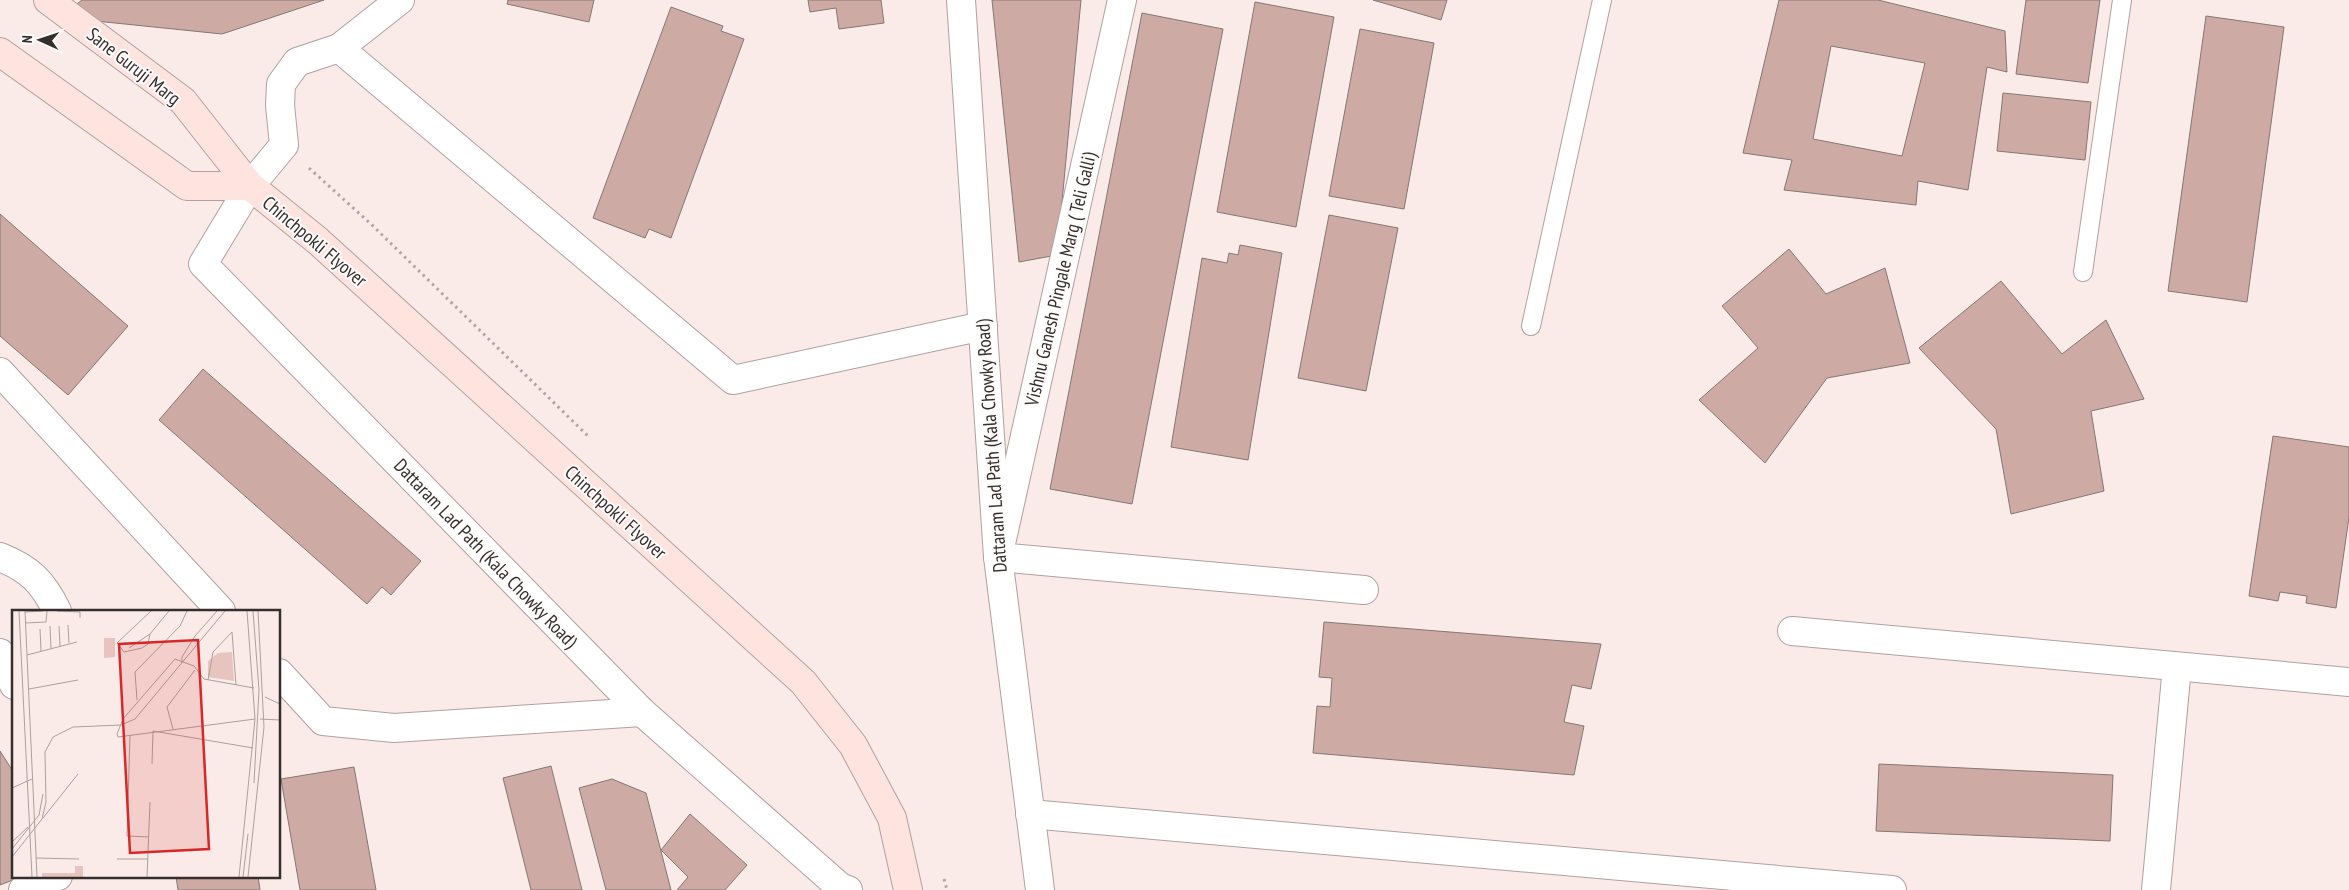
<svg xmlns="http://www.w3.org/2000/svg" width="2349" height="890" viewBox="0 0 2349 890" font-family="'PT Sans Narrow',sans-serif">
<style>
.building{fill:#ceaaa4;stroke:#847774;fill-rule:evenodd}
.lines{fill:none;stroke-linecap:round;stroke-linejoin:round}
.service-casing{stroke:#b0a19e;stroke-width:20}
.minor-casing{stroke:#b0a19e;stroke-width:30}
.secondary-casing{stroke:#b0a19e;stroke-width:30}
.path{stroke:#b0a5a2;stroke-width:3;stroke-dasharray:2.5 4;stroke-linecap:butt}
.service{stroke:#fff;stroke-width:18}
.minor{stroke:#fff;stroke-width:28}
.secondary{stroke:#fee3df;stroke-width:28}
.labels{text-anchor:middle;stroke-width:4;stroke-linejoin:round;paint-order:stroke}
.street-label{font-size:19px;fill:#342f2d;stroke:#fefbfb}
.inset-road{fill:none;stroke:#aba09d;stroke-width:1}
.view{fill:#d62828;fill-opacity:0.15;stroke:#d62828;stroke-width:2.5}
.inset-edge{fill:none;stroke:#342f2d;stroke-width:2.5}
</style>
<rect width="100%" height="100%" fill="#faebe8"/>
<g class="building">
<polygon points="82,0 324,0 222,34 86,20 73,7"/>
<polygon points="508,0 594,0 589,22 507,4"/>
<polygon points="808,0 881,0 884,23 839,29 836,8 810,12"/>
<polygon points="992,0 1081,0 1057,255 1019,262"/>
<polygon points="1373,0 1447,0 1441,20"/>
<path d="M1779,0H1878L2005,31L2007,72L1987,67L1968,190L1918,181L1916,205L1784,190L1792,160L1743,153ZM1831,46L1925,63L1902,156L1813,139Z"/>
<polygon points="2026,0 2100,0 2088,83 2016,74"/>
<polygon points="1255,2 1334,17 1296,227 1217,212"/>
<polygon points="671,7 723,26 721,31 744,39 671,238 649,229 645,238 593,218"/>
<polygon points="1142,13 1223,29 1132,504 1050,489"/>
<polygon points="2206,16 2284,27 2247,302 2168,291"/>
<polygon points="1360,29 1434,43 1404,209 1329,196"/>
<polygon points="2003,93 2091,102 2085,160 1997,151"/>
<polygon points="0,214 128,326 68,395 0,336"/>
<polygon points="1329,215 1398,228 1366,391 1298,378"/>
<polygon points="1240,245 1282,253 1248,460 1171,447 1202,258 1227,263 1229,253 1238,255"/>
<polygon points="1789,249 1826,294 1885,268 1910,363 1827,378 1765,463 1699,400 1758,348 1722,306"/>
<polygon points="2001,281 2062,354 2106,320 2144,399 2091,411 2104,491 2011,514 1996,429 1919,348"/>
<polygon points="203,369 421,561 391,595 382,587 367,604 159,420"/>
<polygon points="2273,436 2349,447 2349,517 2336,608 2306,603 2307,596 2280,592 2278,601 2249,596"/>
<polygon points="1324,622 1601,644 1591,689 1572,685 1564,722 1584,726 1574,775 1313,753 1317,706 1330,707 1332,678 1319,677"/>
<polygon points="0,751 14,773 14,876 23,876 0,885"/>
<polygon points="1879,764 2113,775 2110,841 1876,831"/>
<polygon points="551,766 582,890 531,890 503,778"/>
<polygon points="354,767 376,890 300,890 281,779"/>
<polygon points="612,779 646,793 671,890 606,890 579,788"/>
<polygon points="690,814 747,865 725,890 677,890 688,877 661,850"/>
<polygon points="176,876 258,876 260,890 178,890"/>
</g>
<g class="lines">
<defs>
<g id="service">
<polyline points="2083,272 2122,0"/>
<polyline points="1531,326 1602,0"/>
</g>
<g id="minor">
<polyline points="400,0 339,48 297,62 281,84 280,105 284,145 250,186 203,264 642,712 840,887 848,890"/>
<polyline points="961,0 998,557 1040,890"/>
<polyline points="1122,0 998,557 1364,590"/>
<polyline points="339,48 733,380 983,326"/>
<polyline points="0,372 221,611"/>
<path d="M0,557C30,569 43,582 57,611"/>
<polyline points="1792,631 2349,682"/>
<polyline points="0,653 14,685"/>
<polyline points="279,673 323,721 394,728 642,712"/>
<polyline points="1030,814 1892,890"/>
<polyline points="23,890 58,876"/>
<polyline points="2156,890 2177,667"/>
</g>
<g id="secondary">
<polyline points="48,0 183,101 250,186 318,241 803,682 853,745 892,818 908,890"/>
<polyline points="0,52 187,186 250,186"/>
</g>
</defs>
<use href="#service" class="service-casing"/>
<use href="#minor" class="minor-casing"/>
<use href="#secondary" class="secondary-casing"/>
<g class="path">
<polyline points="309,168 372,225 589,437"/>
<polyline points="944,879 947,890"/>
</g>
<use href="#service" class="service"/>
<use href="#minor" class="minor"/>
<use href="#secondary" class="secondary"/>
</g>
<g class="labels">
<g class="street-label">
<text transform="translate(134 66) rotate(38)" y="7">Sane Guruji Marg</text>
<text transform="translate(315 241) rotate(40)" y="7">Chinchpokli Flyover</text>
<text transform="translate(1060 279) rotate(-77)" y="7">Vishnu Ganesh Pingale Marg ( Teli Galli)</text>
<text transform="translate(991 446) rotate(-94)" y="7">Dattaram Lad Path (Kala Chowky Road)</text>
<text transform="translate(616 512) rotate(42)" y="7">Chinchpokli Flyover</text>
<text transform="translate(486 553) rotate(46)" y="7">Dattaram Lad Path (Kala Chowky Road)</text>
</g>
</g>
<g transform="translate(12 610)">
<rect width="268" height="268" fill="#faebe8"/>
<path d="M92,28H103V47L92,48ZM220,42L222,71L196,67V51L206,43ZM63,256H71V267H30V263H63Z" fill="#e7c4be"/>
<path class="inset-road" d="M7,1L20,267M13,1L25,267M45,1L68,2V8M241,1L247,80L242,173M13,2L31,1M13,13L34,12L35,1M56,15L57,33M38,16L39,38M47,16L48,36M28,19L29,41M138,24L136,34L130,38L112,42L105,33L139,1M117,38L138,24L157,1M15,45L65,32M170,53V47L183,26L205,1M196,70L201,42L220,22L224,75M242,78L192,69L182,56L163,49L111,109L105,124L106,127L243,109M17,79L66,70M253,87L268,94M125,90L123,62L168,16L175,1M248,109L268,110M161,119L155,97L183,60M118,125L115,226L137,227M140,154L141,121L241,138M0,178L20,169M31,208L66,164M0,232L16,217M0,239L27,205L31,184M0,247L30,209L34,192L33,142L41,127L61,117L109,115L123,109L213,1M24,248L67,249M105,249H136M135,267L138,192M227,267L243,109L235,1M231,267L236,224M236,267L252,117L246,1"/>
<path class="view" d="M186,30L197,239L118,243L107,34Z"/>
<rect width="268" height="268" class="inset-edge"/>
</g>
<g transform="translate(40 40) rotate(273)" stroke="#fefbfb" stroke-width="4" paint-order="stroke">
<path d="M0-4L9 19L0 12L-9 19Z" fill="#342f2d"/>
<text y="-8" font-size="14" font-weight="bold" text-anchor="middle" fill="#342f2d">N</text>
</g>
</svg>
